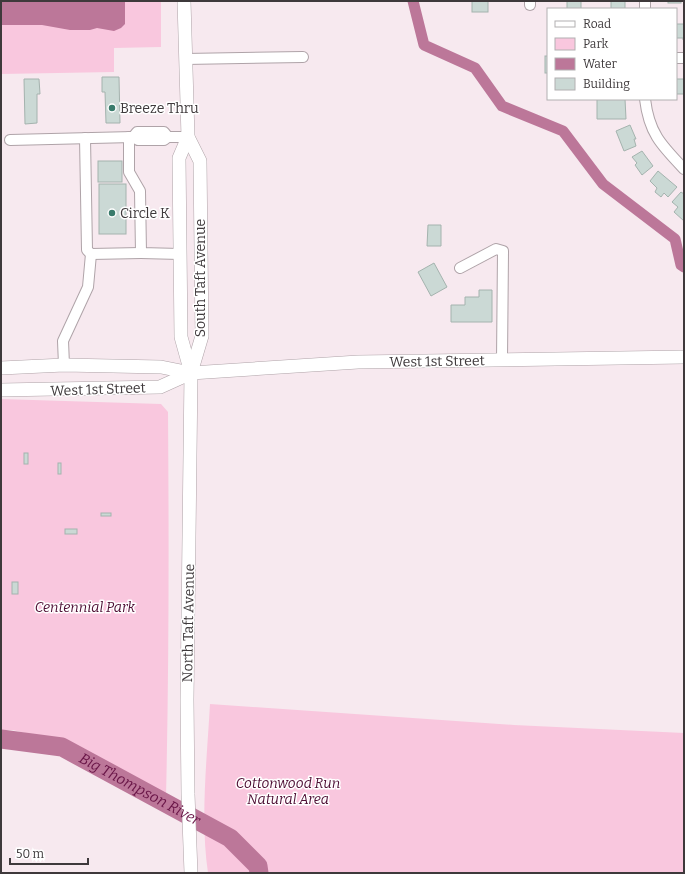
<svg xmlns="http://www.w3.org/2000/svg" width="685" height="874" viewBox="0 0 685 874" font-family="Bitter,serif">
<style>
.park{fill:#f9c7de}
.water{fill:#bc7799}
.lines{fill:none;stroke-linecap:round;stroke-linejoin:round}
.canal{stroke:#bc7799;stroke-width:11}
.river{stroke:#bc7799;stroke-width:19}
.building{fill:#cbd9d5;stroke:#a4b3ae}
.minor-casing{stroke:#afa3a8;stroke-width:12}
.major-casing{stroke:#afa3a8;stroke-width:14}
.minor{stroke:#fff;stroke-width:10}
.major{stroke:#fff;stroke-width:13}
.poi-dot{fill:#397b6b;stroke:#fff;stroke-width:1.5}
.labels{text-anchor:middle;stroke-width:3;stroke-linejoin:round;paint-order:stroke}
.poi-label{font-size:14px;fill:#3e393b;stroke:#fff;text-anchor:start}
.street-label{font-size:14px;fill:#3e393b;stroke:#fff}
.park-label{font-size:14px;font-style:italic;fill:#4e0e34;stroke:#fff}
.water-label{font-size:15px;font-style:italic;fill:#6a1648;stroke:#fff}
</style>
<rect width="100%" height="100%" fill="#f7e9ef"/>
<g class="park">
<polygon points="1,1 161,1 161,47 114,48 114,72 1,74"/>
<path d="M1,399L161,404L168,412C169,540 169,668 166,797L106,765L74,745L13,730H1Z"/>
<path d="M210,704L514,725L684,733V873H208C200,819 207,759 210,704Z"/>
</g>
<polygon class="water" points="1,1 125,1 125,24 121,28 114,31 97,28 90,30 70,30 42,25 1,25"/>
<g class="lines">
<polyline class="canal" points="413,1 424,45 475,68 502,106 563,131 603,184 675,239 681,265 684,267"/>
<path class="river" id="s1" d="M1,739L62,747L230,838L258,866L259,873"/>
</g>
<g class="building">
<rect x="472" y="1" width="16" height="11"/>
<rect x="567" y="1" width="14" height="8"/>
<rect x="611" y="1" width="14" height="8"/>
<rect x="668" y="1" width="13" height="2"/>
<polygon points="676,24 684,24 684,40 683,40 683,38 676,38"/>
<rect x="545" y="56" width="3" height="17"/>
<polygon points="102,77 119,77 120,123 106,123 105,92 102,92"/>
<polygon points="24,79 39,79 40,94 37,94 37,123 25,124"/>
<rect x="676" y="79" width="8" height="15"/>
<polygon points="597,99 625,99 626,119 597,119"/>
<polygon points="630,125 636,139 634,139 636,146 624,151 616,131"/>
<polygon points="642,151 653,166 642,175 635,165 637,163 632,157"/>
<rect x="98" y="161" width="24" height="21"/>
<polygon points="658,171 677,187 668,197 664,193 661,197 655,192 657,188 650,181"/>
<rect x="99" y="184" width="27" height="50"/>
<polygon points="681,192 684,194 684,221 674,212 678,207 672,202"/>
<polygon points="428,225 441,225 441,246 427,246"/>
<polygon points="434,263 447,287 431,296 418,272"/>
<polygon points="479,290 492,290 492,322 451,322 451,305 465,305 465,297 479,297"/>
<rect x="24" y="453" width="4" height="11"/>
<rect x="58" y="463" width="3" height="11"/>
<rect x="101" y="513" width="10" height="3"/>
<rect x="65" y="529" width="12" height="5"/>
<rect x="12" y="582" width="6" height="12"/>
</g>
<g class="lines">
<defs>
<g id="minor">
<polyline points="645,1 645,9"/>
<polyline points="530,5 530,1"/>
<polyline points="676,58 684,58"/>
<polyline points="185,59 303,57"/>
<path d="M645,99C649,133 661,145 684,169"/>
<polyline points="129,137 129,172 140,191 141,253 180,254"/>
<polyline points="168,137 164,132 137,132 133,137 138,140 164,140 168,137 188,137"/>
<polyline points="85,138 87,250 91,254 141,253"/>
<polyline points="10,140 133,137"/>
<polyline points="460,268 496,249 503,251 502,360"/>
<polyline points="64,365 63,341 88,287 91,254"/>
</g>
<g id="major">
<polyline points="184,1 188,137 200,161 202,336 191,373 187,700 188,794 191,873"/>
<polyline points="188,137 179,158 181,337 191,373"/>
<polyline points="1,368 64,365 161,367 191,373 358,362 684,357"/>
<polyline points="1,390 160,387 191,373"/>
</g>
</defs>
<use href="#minor" class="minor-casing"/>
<use href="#major" class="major-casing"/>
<use href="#minor" class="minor"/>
<use href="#major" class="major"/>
</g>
<g class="poi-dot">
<circle cx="112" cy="108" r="4"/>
<circle cx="112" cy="213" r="4"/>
</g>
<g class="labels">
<g class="poi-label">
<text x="120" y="113">Breeze Thru</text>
<text x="120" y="218">Circle K</text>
</g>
<g class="street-label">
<text transform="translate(200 278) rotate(-90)" y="5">South Taft Avenue</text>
<text transform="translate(437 361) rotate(-1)" y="5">West 1st Street</text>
<text transform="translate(98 389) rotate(-2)" y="5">West 1st Street</text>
<text transform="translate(188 623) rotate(-89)" y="5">North Taft Avenue</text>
</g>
<g class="park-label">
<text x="85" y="612">Centennial Park</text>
<text x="288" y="788">Cottonwood Run<tspan x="288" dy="16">Natural Area</tspan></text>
</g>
<g class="water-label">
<text dy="5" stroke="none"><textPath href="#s1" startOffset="150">Big Thompson River</textPath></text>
</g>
</g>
<rect width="685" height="874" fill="none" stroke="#3e393b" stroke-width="4"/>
<rect x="547" y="8" width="130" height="92" fill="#ffffff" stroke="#b2b0b1"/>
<rect x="555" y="21" width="20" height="6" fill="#ffffff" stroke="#b2b0b1"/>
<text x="583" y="28" font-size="12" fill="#3e393b">Road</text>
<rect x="555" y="38" width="20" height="12" fill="#f9c7de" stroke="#b2b0b1"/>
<text x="583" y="48" font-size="12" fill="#3e393b">Park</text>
<rect x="555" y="58" width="20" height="12" fill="#bc7799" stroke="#b2b0b1"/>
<text x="583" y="68" font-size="12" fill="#3e393b">Water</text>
<rect x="555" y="78" width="20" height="12" fill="#cbd9d5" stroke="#b2b0b1"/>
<text x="583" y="88" font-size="12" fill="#3e393b">Building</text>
<path d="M10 858v6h78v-6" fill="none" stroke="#3e393b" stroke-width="2"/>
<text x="16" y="858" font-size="12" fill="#3e393b" stroke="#ffffff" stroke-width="3" paint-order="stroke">50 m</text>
</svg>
